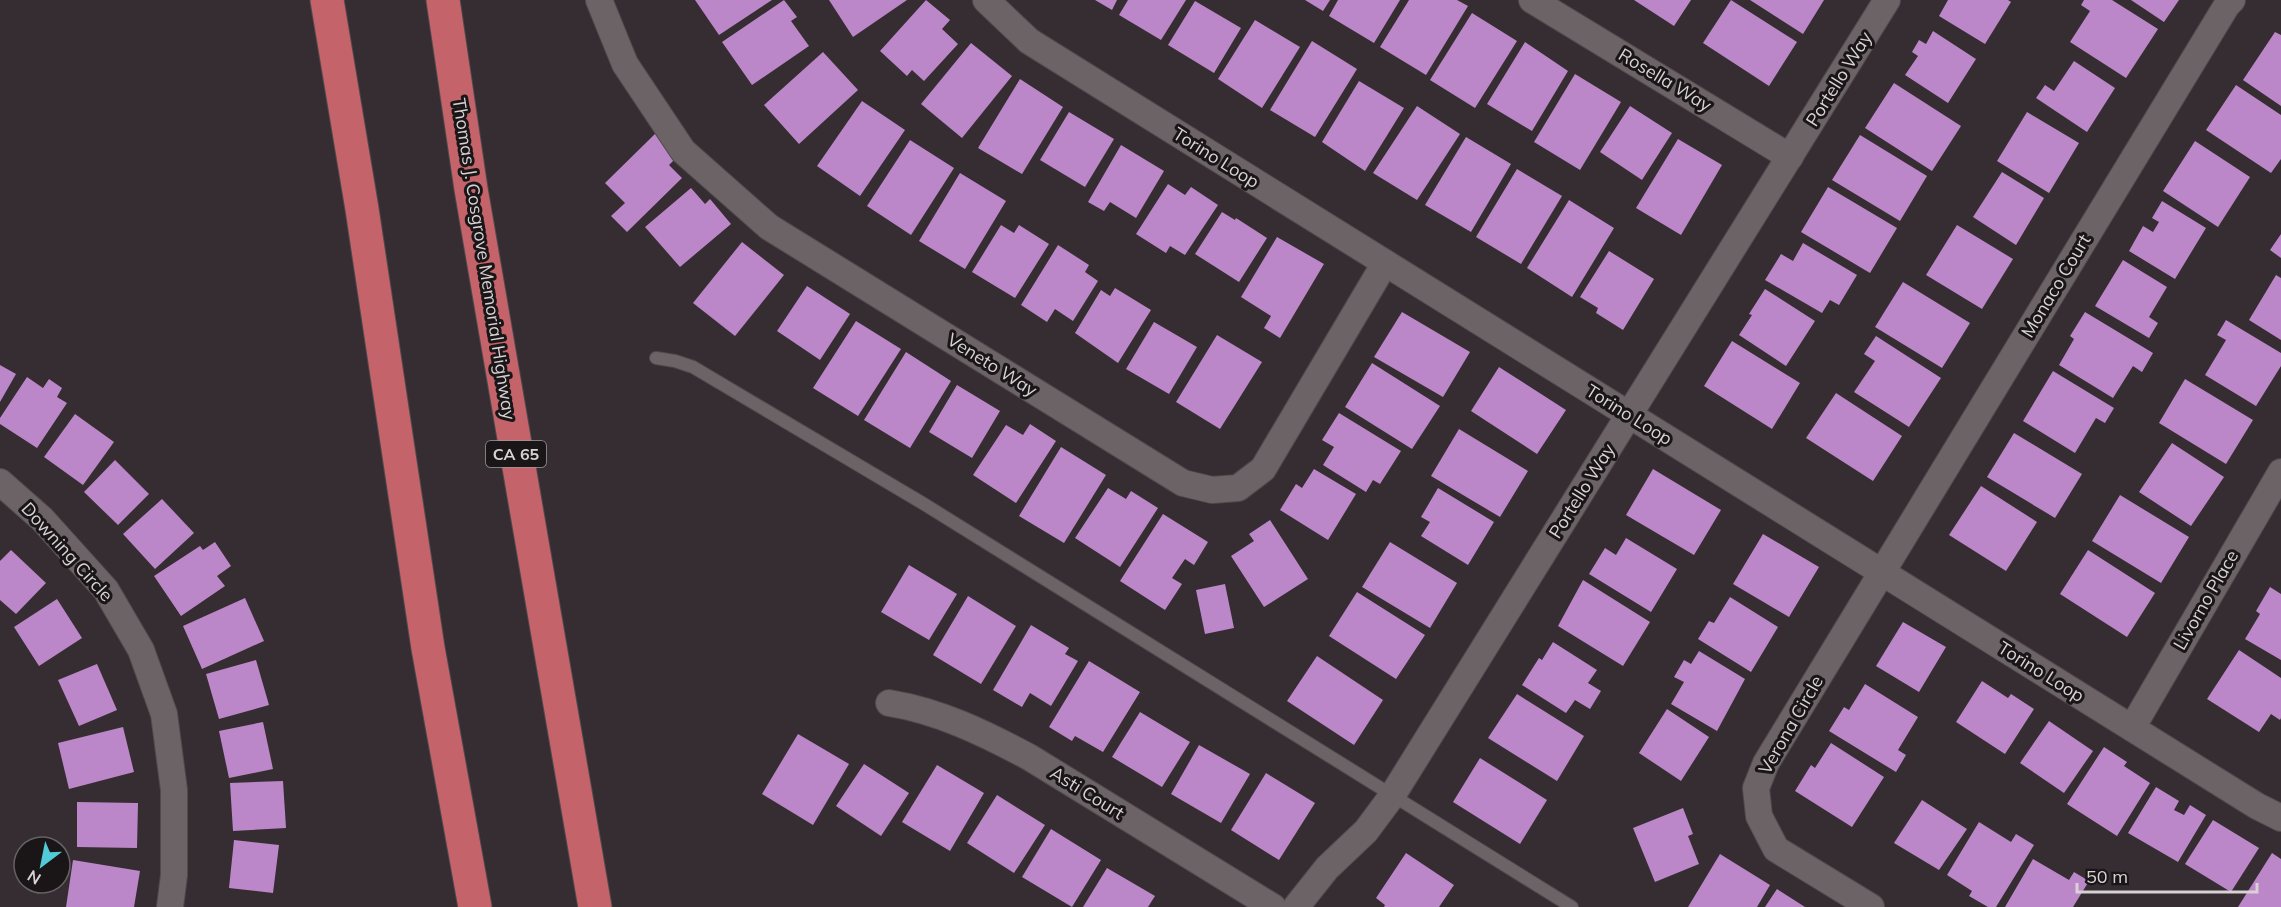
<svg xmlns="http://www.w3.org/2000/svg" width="2281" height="907" viewBox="0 0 2281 907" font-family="Mulish,sans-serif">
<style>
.building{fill:#bc87c9}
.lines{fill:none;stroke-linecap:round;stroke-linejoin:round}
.service-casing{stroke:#514a4d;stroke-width:14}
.minor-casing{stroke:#514a4d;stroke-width:28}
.motorway-casing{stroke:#514a4d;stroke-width:35}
.service{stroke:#6c6367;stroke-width:12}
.minor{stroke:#6c6367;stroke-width:26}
.motorway{stroke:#c5636b;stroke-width:33}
.labels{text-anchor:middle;stroke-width:6;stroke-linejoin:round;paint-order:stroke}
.shield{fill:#1a1618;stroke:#9f9a9c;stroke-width:1.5}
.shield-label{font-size:16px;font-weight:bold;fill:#d8d2d5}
.street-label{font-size:18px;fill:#d8d2d5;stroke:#1a1618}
</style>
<rect width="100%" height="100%" fill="#352d31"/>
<g class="building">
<polygon points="695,0 772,0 719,35"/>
<polygon points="784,0 797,17 791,21 809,46 752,85 722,42"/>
<polygon points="829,0 907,0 853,37"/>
<polygon points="926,0 950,20 942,29 958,44 924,81 912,70 907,76 880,51"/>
<polygon points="1095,0 1117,0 1112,10"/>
<polygon points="1128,0 1186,0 1161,40 1119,15"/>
<polygon points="1305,0 1330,0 1323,11"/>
<polygon points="1338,0 1400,0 1374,43 1329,16"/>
<polygon points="1409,0 1457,0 1468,6 1426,75 1380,47"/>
<polygon points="1634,0 1691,0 1674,26"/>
<polygon points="1731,0 1797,42 1769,86 1703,43"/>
<polygon points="1750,0 1824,0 1803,34"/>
<polygon points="1948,0 2008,0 2011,2 1985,44 1939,16"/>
<polygon points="2084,0 2112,0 2158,29 2126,78 2070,42 2090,11 2081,5"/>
<polygon points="2131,0 2179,0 2164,22"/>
<polygon points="1195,1 1241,28 1214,73 1168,45"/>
<polygon points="1472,13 1517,41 1475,108 1430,80"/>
<polygon points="1255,20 1300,47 1262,108 1218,79"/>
<polygon points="1933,31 1976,59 1948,103 1905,75 1918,56 1912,52 1919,40 1926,44"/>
<polygon points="2275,32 2281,35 2281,106 2243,80"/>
<polygon points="1312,41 1357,69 1315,137 1270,110"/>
<polygon points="1525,42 1568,71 1532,131 1487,104"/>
<polygon points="971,43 1012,76 962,138 921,104"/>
<polygon points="823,52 858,90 799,144 764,105"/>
<polygon points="2074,61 2115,88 2087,132 2036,98 2045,85 2054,91"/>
<polygon points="1575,74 1621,102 1580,170 1534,142"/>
<polygon points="1020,79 1063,107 1022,174 978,148"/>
<polygon points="1359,81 1404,108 1365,171 1322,142"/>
<polygon points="1894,83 1961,126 1932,171 1865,128"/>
<polygon points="2236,85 2281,115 2281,159 2271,173 2206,130"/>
<polygon points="862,101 905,130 860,196 817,166"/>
<polygon points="1417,106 1460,134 1417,200 1373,173"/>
<polygon points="1630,106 1672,133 1642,180 1600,152"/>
<polygon points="1069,112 1114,139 1085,187 1040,160"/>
<polygon points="2027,112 2079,143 2049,193 1997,161"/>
<polygon points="658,131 680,154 669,165 682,178 627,232 611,216 625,203 605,183"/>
<polygon points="1860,135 1927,176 1900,221 1832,180"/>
<polygon points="1466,137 1511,164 1471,232 1425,205"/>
<polygon points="1678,139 1722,165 1681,235 1636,208"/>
<polygon points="910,140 954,168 911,235 867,206"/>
<polygon points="2195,141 2250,177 2218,227 2163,191"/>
<polygon points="1121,145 1164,171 1136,218 1110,202 1104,211 1088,202"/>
<polygon points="1517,169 1562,196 1521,264 1476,237"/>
<polygon points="2002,172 2044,198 2016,245 1973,217"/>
<polygon points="960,173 1006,201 965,269 919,241"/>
<polygon points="1168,184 1185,195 1191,187 1218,205 1185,255 1170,246 1166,253 1136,234"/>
<polygon points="1828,187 1897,228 1870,273 1801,232"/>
<polygon points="691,188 705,204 710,199 731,224 680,267 645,227"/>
<polygon points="1569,200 1614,228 1572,297 1527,268"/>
<polygon points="2162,201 2206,228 2175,279 2129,251 2143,226 2153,232 2159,222 2152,218"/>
<polygon points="1222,212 1235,220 1236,218 1267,238 1239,282 1195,254"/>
<polygon points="1001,225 1014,233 1019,225 1049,244 1015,298 972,272"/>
<polygon points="1957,225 2013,259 1982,309 1926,275"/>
<polygon points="2281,234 2281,258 2270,250"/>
<polygon points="1277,237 1324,264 1280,338 1264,328 1271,316 1241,297"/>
<polygon points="742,242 784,275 735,336 693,303"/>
<polygon points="1803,243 1857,275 1839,305 1830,300 1822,313 1765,280 1781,254 1793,261"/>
<polygon points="1058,245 1089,265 1085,272 1098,281 1073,321 1055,309 1047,322 1021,305"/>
<polygon points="1609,251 1654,279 1623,330 1596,313 1598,308 1580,297"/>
<polygon points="2123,260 2167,287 2149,317 2158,323 2149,338 2095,306"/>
<polygon points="2276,275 2281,278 2281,340 2249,320"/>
<polygon points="1903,282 1970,323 1942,368 1875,327"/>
<polygon points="807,286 850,314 820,360 777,331"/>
<polygon points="1115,288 1151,310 1118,363 1075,333 1101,290 1110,296"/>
<polygon points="1765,289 1815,321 1786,366 1739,335 1752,315 1749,314"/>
<polygon points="1402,312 1470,352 1443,397 1374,357"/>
<polygon points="2085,312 2153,353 2142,372 2133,366 2113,398 2059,365 2074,339 2070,336"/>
<polygon points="2226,320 2281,353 2281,366 2256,406 2205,375 2226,340 2217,335"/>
<polygon points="856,321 901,349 858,416 813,388"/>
<polygon points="1154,322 1197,347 1169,394 1126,369"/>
<polygon points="1217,335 1262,362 1220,429 1176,402"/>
<polygon points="1876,336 1941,378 1909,427 1854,392 1875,361 1864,354"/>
<polygon points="1732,341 1800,383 1772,429 1704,386"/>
<polygon points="906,352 951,381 910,448 864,420"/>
<polygon points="1372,363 1440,406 1412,449 1345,407"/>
<polygon points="0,365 16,374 0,402"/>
<polygon points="1499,367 1566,410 1537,454 1471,411"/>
<polygon points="2053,371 2114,408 2105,423 2096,418 2075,453 2023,421"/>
<polygon points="27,377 43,388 49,379 62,388 57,397 67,403 37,448 0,424 0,418"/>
<polygon points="2185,379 2253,420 2226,464 2159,423"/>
<polygon points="957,385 1000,411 972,458 929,432"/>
<polygon points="1836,393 1902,436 1873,481 1806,438"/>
<polygon points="1339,413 1401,451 1380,484 1373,480 1366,492 1323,465 1334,447 1322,440"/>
<polygon points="75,414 114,442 83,485 44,457"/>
<polygon points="1030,424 1056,441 1016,503 973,475 1006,425 1023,435"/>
<polygon points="1459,429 1528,471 1500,517 1431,476"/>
<polygon points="2014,433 2082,474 2055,518 1987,477"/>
<polygon points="2172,443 2224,477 2191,526 2139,492"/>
<polygon points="1061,447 1106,475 1064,543 1019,516"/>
<polygon points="115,460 149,494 118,525 84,492"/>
<polygon points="1314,469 1356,494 1328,540 1280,510 1296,484 1302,488"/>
<polygon points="1653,469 1721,510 1694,555 1626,515"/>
<polygon points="1981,486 2037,522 2006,571 1949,535"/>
<polygon points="1108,488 1126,499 1131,491 1158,508 1120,567 1075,538"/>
<polygon points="1438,488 1494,522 1468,565 1421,536 1430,522 1421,517"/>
<polygon points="2120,495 2189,537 2161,583 2092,541"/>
<polygon points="162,499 194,533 155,569 123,534"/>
<polygon points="1163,514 1208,542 1194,565 1185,559 1172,578 1182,584 1165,610 1120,581"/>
<polygon points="1270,520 1308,579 1264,607 1231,556 1254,541 1249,534"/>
<polygon points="1763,534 1819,567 1789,617 1733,584"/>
<polygon points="1626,538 1677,569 1651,612 1589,574 1605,548 1616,555"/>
<polygon points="215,542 231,566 217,576 225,586 181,616 154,576 200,546 203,550"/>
<polygon points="1390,542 1457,583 1430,628 1362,587"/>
<polygon points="11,550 46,583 16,614 0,600 0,561"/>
<polygon points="2088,550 2155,593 2127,637 2060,594"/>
<polygon points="909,565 957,594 929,640 881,612"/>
<polygon points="1583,580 1650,622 1623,666 1558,626"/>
<polygon points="1225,584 1234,628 1205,634 1196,590"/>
<polygon points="2270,587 2281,594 2281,660 2245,639 2260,614 2256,611"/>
<polygon points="1357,592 1425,635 1396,679 1329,636"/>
<polygon points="968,596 1016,626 981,684 933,655"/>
<polygon points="1730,597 1778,627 1751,672 1698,639 1709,621 1714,623"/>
<polygon points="245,598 264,641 202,669 183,626"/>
<polygon points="57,599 82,638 39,666 14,627"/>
<polygon points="1903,622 1946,647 1919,692 1876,666"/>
<polygon points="1031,625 1069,648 1065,654 1078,661 1051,706 1030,693 1022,707 993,690"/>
<polygon points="1553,642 1597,670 1588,683 1601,691 1590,709 1575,700 1566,713 1522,685 1539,658 1542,660"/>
<polygon points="2239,650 2281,678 2281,718 2280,720 2271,714 2259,732 2207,699"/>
<polygon points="1699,651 1745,679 1717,731 1671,704 1684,682 1674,677 1684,660 1691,664"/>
<polygon points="1317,656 1383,700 1354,745 1287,701"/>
<polygon points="256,660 269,705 219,719 206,674"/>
<polygon points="1089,661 1140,692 1103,752 1075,736 1072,741 1049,727"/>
<polygon points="97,664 117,710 79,726 58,680"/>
<polygon points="1982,681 2008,698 2011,694 2034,709 2005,754 1956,722"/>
<polygon points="1865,684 1918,717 1898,750 1906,755 1896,772 1829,731 1844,707 1849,710"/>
<polygon points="1517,694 1584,736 1557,781 1488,738"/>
<polygon points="1667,709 1709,737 1681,781 1639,753"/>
<polygon points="1140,712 1190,742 1162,787 1112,757"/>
<polygon points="2049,721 2093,751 2064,793 2020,763"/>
<polygon points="263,722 273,769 229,778 219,731"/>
<polygon points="123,727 134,772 69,789 58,743"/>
<polygon points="798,734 849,764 813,825 762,794"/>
<polygon points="1831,743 1884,777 1852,827 1795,791 1811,765 1815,768"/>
<polygon points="1199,745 1250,774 1221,823 1171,794"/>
<polygon points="2104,747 2127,762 2124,766 2150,783 2117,836 2067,804"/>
<polygon points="1480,758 1547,800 1520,844 1453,802"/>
<polygon points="864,764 909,793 881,836 836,806"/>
<polygon points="937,765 984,793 950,851 902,822"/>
<polygon points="1266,773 1315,803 1279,860 1231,830"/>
<polygon points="283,781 286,828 233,831 230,783"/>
<polygon points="2156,787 2179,801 2174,810 2184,815 2190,805 2206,815 2178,862 2128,833"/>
<polygon points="997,795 1045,825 1014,873 967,843"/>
<polygon points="1922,800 1967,829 1939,870 1894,843"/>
<polygon points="77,802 138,803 137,848 77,847"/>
<polygon points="1683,808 1693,834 1688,836 1699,864 1655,882 1633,828"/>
<polygon points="2213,820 2259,848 2231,892 2185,864"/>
<polygon points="1979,822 2011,842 2016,834 2034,845 1996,907 1988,907 1969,896 1972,891 1947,875"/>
<polygon points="1051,829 1101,860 1072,907 1022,877"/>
<polygon points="234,840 279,845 273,893 229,888"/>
<polygon points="1406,853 1454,885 1439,907 1384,907 1385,905 1376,898"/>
<polygon points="2272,853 2281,859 2281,907 2238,907"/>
<polygon points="1720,854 1770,885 1757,907 1688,907"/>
<polygon points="2033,859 2069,880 2074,872 2089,881 2073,907 2005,907"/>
<polygon points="73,860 140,871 134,907 66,907"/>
<polygon points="1107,868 1155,896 1148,907 1083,907"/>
<polygon points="1777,889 1805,907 1765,907"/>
</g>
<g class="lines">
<defs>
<polyline id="service" points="656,358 675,361 693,367 924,504 1572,907"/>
<g id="minor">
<polyline points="599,0 625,64 683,151 769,227 1183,483 1212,490 1238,488 1263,469 1385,263"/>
<polyline points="986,0 1029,41 2257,806 2281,818"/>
<polyline points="1532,0 1790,157"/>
<polyline points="0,482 42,519 106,590 141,650 164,714 174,790 174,875 170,907"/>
<path d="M889,703C939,711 984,733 1029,757L1273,907"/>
<polyline points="2132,728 2281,472"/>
<polyline points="1296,907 1327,868 1366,831 1392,796 1887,0"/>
<polyline points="1871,907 1776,849 1759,816 1756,788 1766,763 2227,5 2232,0"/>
</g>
<g id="motorway">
<polyline points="327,0 362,209 428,648 475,907"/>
<polyline points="443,0 471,189 595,907"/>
</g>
</defs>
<use href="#service" class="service-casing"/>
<use href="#minor" class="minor-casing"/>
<use href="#motorway" class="motorway-casing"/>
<use href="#service" class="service"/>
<use href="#minor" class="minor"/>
<use href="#motorway" class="motorway"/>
</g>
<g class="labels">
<rect class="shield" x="486" y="441" width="60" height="26" rx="4.5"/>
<g class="shield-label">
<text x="516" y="460">CA 65</text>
</g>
<g class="street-label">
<text transform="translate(1839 79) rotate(-58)" y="6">Portello Way</text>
<text transform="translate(1665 80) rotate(31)" y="6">Rosella Way</text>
<text transform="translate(1216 158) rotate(32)" y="6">Torino Loop</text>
<text transform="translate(484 259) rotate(81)" y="6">Thomas J. Cosgrove Memorial Highway</text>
<text transform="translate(2056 286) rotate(-59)" y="6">Monaco Court</text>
<text transform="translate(992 365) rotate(32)" y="6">Veneto Way</text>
<text transform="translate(1629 415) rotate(32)" y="6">Torino Loop</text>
<text transform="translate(1582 491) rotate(-58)" y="6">Portello Way</text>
<text transform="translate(67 552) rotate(48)" y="6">Downing Circle</text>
<text transform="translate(2206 600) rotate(-60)" y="6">Livorno Place</text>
<text transform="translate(2041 672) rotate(32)" y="6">Torino Loop</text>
<text transform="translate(1791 725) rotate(-60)" y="6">Verona Circle</text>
<text transform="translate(1087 793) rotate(32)" y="6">Asti Court</text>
</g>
</g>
<g transform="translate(42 865) rotate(212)"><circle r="28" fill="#1a1618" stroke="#666164" stroke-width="1.5"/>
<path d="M0-4.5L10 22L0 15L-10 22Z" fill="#52cbd9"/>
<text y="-9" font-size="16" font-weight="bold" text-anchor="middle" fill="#d8d2d5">N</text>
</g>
<path d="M2077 883v9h180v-9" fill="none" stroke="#d8d2d5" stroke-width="3"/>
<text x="2086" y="883" font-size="18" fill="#d8d2d5" stroke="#1a1618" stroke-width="4.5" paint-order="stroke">50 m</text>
</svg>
